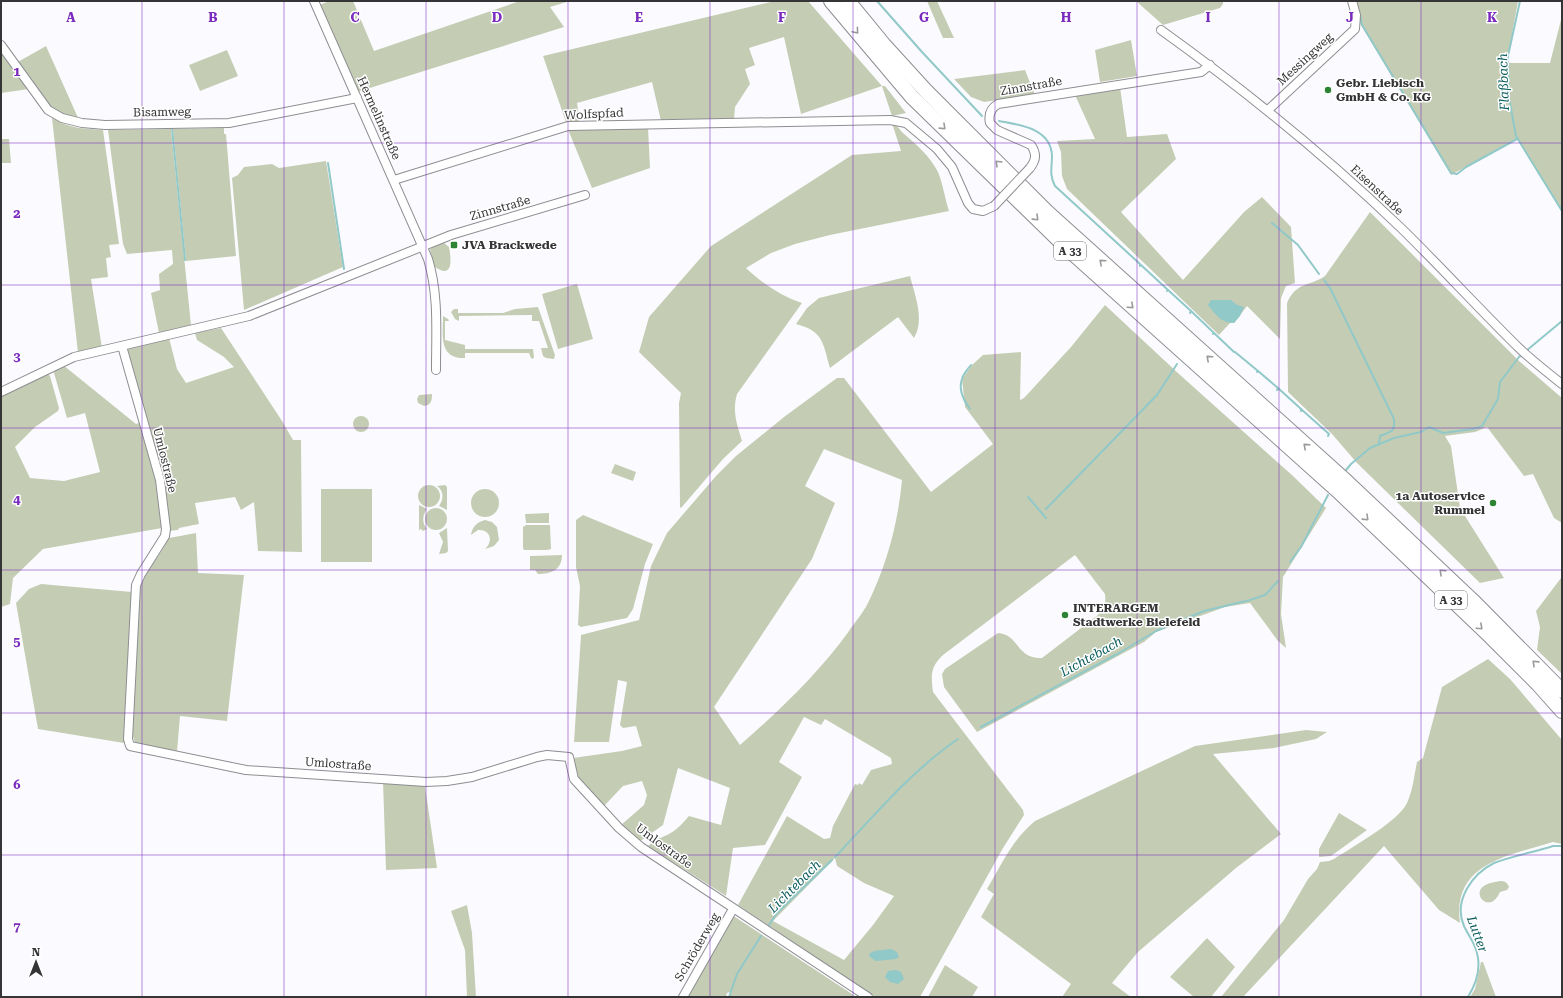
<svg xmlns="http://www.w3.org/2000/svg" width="1563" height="998" viewBox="0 0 1563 998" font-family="'Roboto Serif',serif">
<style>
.green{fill:#c4cdb4;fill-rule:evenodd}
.water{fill:#91c8c8}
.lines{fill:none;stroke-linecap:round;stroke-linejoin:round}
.stream{stroke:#91c8c8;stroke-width:2}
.minor-casing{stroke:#8e8e92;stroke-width:10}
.motorway-casing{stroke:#8e8e92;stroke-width:16}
.minor{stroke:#fff;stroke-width:8}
.motorway{stroke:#fff;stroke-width:14}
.minor-bridge-casing{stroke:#8e8e92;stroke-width:10;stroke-linecap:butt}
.minor-bridge{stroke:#fff;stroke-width:8}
.oneway{stroke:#9a9a9b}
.grid{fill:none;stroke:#7b2cbf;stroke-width:1;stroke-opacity:0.55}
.poi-dot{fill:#2d8534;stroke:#fff;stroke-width:1.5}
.labels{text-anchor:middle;stroke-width:3;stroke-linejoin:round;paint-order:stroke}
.shield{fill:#fff;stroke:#727273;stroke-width:1}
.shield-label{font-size:11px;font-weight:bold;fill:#353537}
.street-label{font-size:12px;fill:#353537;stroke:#fff}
.poi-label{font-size:12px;font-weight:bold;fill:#353537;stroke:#fff;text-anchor:start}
.water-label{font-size:13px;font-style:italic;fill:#0b5c5c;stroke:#fff}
.grid-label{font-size:13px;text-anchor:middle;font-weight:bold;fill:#7b2cbf;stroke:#fff;stroke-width:3;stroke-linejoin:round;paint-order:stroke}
</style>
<rect width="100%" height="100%" fill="#fbfbff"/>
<g class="green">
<polygon points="330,1 353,1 374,51 520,1 570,1 550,7 564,27 357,92 319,5"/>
<polygon points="775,1 808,1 882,86 885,86 906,113 892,116 882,86 801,114 784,37 749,48 755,65 745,69 750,84 735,107 734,120 661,121 652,82 577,103 580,122 566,122 543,56"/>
<polygon points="927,1 937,1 954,38 943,38"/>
<polygon points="1136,1 1223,1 1223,4 1220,8 1163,25"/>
<polygon points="1353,1 1518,1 1507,63 1550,63 1562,16 1562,211 1517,138 1451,175 1361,25"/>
<polygon points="1131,40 1137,76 1100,82 1095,50"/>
<polygon points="46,46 79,120 61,115 49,108 16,63"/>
<polygon points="227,50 238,76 200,91 189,65"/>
<polygon points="1,52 29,89 1,93"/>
<polygon points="1025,70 1035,95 984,102 971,97 954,79"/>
<polygon points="1120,87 1127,137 1167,134 1176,159 1121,212 1183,280 1244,212 1262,197 1291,227 1295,283 1286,286 1281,298 1280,339 1247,306 1234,323 1230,323 1219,335 1067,189 1062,176 1061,152 1057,141 1095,139 1075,95"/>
<path d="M52,118C68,128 85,129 103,130L119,244L109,245L111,257L106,258L108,277L91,279L102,348L78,353Z"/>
<path d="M892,123C897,125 899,129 903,133C916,144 930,156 938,172C943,184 945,199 949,211L830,235L795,244L771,253L746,268C762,283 781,296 802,303L737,394C732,412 737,424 742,441L723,459L681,508L680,507L679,403L681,393L639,352L649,317L711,246L852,155L901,151Z"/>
<polygon points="567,127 648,127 650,168 592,188"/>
<polygon points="224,128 224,134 226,134 236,256 186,261 173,129"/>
<polygon points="171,129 191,325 159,333 151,293 160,290 159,274 173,264 172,250 127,254 123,244 108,130"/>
<polygon points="1,139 9,139 11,163 1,163"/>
<polygon points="326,161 343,267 244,310 232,178 238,175 244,167 272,164 279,168"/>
<path d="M1370,212L1519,361L1562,398V523L1554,518L1533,474L1524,476L1487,427L1475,432L1445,436L1451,446L1460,508L1504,578L1480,583L1357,463L1332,434L1288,392L1287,303C1296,282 1308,287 1325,276Z"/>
<path d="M441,242L444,243L449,247C451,258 454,280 435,267L430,250L432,247Z"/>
<path d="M910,276C915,296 925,320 914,338L898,317L830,368C823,344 824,331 796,324L807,308L819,298Z"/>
<polygon points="577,284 593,339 558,349 542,294"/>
<path d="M1105,305L1179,374L1293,476L1326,508L1283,577L1281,614L1286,648L1278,641L1250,603L1225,607L1156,632L1144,642L977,732L944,687L942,674L945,669L998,633C1019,634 1016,659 1042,658L1098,615C1105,608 1106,604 1105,594L1075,555L943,655C930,667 931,676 933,692L1023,810L1024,815L1003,848L920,997H875L738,905L787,816L824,839L830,838L833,826L855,784L858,785L859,783L862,785L871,770L892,764L891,758L825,719L821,725L804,717L779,762L802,777L765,845L733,848L726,896L648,846C654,840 660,838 667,835C677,830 683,823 689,816L721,825L730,788L678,768L663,825L639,842L621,825L644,805L647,795L642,781L623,786L604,806L579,781L573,758L622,751L642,746L636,726L623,728L620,725L627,682L618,680L609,742H574L581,635L639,620L651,566L667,533L716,476L736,456L784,417L837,378H844L931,492L993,444L965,407L962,379L972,365L983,355L1021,352L1020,400L1024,398L1071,347ZM824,449L902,480C898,523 887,564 868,603C863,613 855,622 849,631C818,674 780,710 740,745L714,707L812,559L835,503L805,486ZM835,858L837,866L864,883L894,896L873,925L844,960L773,921Z"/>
<polygon points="538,307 555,355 554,359 546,358 543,356 541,348 548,348 539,321 532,321 532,315 459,316 459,321 455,319 451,312 454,309 458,309 458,313 503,313 515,309"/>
<path d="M443,316L448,319L449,321H445V340L465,345V349H533L534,357L533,359L531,358L529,353H465V358C438,359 443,334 443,316Z"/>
<polygon points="221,328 282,421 293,440 301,440 302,552 258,551 254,502 241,510 235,497 195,503 199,524 179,528 178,530 168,531 125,348 169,338 177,369 186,383 234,367 224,357 197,340 195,333"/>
<polygon points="63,365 136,424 141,422 157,484 162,528 43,549 13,578 10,604 1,607 1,395 47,373 50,376 59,408 58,411 35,427 15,447 30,478 64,481 100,472 85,413 67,418 54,373 56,368"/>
<path d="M432,394C432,401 431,405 424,406L418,403L417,399L419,395Z"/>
<circle cx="361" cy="424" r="8"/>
<polygon points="615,464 636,472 633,481 611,473"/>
<path d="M445,485L447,487V510L439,506C444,499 444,491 437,486Z"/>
<circle cx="429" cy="496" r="11"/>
<rect x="321" y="489" width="51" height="73"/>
<circle cx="485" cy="503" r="14"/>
<path d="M419,505L427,509C422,516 422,523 427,529L423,531L421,529L419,530Z"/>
<circle cx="436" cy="519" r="11"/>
<polygon points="549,513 549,523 526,523 525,514"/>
<polygon points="583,515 653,544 645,564 633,609 627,618 581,627 578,625 580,586 576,567 576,520"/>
<path d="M485,520L492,522L497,527L499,540L494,546L485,549C494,541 490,529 478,530L471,535C472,527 477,522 485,520Z"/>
<polygon points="526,525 550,525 551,549 547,550 524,550 523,548 523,527"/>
<polygon points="447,528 448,551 446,553 439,554 443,542 439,533"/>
<path d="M196,533L198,573L244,575L227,721L180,716L177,752L135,743L132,733L139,591C143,573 152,566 161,552C164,547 166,542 169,538Z"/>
<path d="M562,555C562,570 551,574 538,574L535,570H530V556Z"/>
<polygon points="1561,578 1562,579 1562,674 1537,650 1540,627 1536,611"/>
<polygon points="41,584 132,592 125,741 124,743 38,729 16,603 29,589"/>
<path d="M1488,659L1510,679L1562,740V844L1553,842C1508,856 1452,863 1460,923L1439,910L1384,846L1243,997H1221L1284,920L1308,879L1317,869L1320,862L1329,861L1334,859C1352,847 1399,821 1407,803C1413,790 1414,776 1417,762L1423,758L1442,687Z"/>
<path d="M1306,730L1327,732L1316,739L1274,748L1213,754L1281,834L1236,868L1138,952L1112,983L1131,997H1062L1071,984L981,917L994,894L987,889C1002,864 1012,840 1035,821L1195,746Z"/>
<polygon points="383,782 422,784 425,786 437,868 386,870"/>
<polygon points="1339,813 1367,830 1331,856 1319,857 1319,849"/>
<path d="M1500,881C1505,881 1507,882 1509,887L1507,890L1500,892C1490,915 1471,894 1484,886C1488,883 1495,882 1500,881Z"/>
<polygon points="467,905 472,933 476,997 467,997 465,950 451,911"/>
<polygon points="732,915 855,996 855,997 730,997 730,992 727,993 726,997 686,997"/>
<polygon points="1207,938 1235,967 1211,997 1194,997 1170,977"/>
<polygon points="1481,962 1483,962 1496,997 1470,997 1475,989"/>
<polygon points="945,965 978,987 972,997 928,997"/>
</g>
<g class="water">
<path d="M1211,300H1231L1237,305L1244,307L1240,316L1234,323C1221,323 1216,315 1208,305Z"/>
<polygon points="891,949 897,952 899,957 896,959 876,961 870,957 869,954 874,951"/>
<polygon points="896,970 901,972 904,979 898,984 890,982 885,977 888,971"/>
</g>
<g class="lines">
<g class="stream">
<polyline points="877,1 922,52 982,116"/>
<polyline points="1520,1 1508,56 1509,98 1516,136 1562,211"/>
<polyline points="1360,15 1362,25 1451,173 1457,174 1466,167 1517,139"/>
<path d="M999,121C1020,125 1051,128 1052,156C1052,167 1049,175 1055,186L1140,264V266"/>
<polyline points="172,128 185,260"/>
<polyline points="328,163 344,269"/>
<polyline points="1272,223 1298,245 1319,274"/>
<polyline points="1141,265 1168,290 1167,291"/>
<path d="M1324,280L1330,288L1394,419C1395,433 1391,431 1380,436L1379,444"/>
<polyline points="1168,290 1191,311 1190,313"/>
<polyline points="1191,311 1214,333 1213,334"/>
<polyline points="1214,333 1234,352"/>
<polyline points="1526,351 1562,321"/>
<polyline points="1235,352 1258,371 1257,372"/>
<polyline points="1258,371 1278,388 1277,390"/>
<polyline points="1278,388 1301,409 1301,411"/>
<path d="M970,409C964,401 958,390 962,379C963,374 968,369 971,365"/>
<polyline points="1301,409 1329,434 1328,436"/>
<polyline points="1346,470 1351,464 1370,448 1394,438 1421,432 1429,427 1443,433 1473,429 1482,426 1498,399 1500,382 1519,357 1523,354"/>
<polyline points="1028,497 1046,518"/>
<polyline points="1046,509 1157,395 1177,364"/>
<polyline points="1290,562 1301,547 1328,495"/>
<polyline points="981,727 1119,653 1156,631 1204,611 1250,600 1265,595 1278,581"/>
<path d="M835,857C874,816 911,771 958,739"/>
<polyline points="769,925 777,913 832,860"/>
<polyline points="729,997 737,974 761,936"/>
<path d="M1468,997C1476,984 1481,968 1477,953C1475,943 1468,935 1464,926C1453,901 1472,874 1494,863C1512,856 1535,852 1553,846H1562"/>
</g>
<defs>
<g id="minor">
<path d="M314,1L428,259C439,295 436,333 436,370"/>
<path d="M1161,30C1246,91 1326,156 1401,228C1442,268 1480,310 1520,349C1534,362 1548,373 1562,384"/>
<polyline points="1,45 48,110 62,118 82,123 105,125 229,123 357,98"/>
<polyline points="1268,110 1355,29 1356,15 1352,1"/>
<path d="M1030,168C1036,160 1037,154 1031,145L997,130L990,123C988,114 991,108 998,104L1201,72L1210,65"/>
<polyline points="394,180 568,126 890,120 906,123 937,149 952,167 968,203 973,209 983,211 994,206"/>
<polyline points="122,346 160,480 166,529 165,536 141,574 136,585 128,739 130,746 246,770 426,782 447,781 472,777 537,757 547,755 569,757 574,779 619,828 641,847 868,997"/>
<polyline points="1,392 74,357 249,316 451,235 585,195"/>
<polyline points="683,997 733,909"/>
</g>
<g id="motorway">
<polyline points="831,1 912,97 1068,249 1338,491 1490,636 1538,684 1562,711"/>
<polyline points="848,1 884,45 925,90 1047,212 1347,482 1473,601 1562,691"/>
</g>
</defs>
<use href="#minor" class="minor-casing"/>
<use href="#motorway" class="motorway-casing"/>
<use href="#minor" class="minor"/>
<use href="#motorway" class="motorway"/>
<defs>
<polyline id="minor-bridge" points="994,206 1030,168"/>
</defs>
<use href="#minor-bridge" class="minor-bridge-casing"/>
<use href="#minor-bridge" class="minor-bridge"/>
</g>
<defs><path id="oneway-chevron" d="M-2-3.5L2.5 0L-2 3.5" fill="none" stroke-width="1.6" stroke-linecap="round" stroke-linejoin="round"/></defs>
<g class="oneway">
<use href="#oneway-chevron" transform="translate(856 31) rotate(50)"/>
<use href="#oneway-chevron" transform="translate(943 127) rotate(44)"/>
<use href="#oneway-chevron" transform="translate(998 163) rotate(-135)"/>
<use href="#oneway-chevron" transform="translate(1036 218) rotate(44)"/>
<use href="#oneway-chevron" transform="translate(1102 262) rotate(-138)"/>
<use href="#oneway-chevron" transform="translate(1131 306) rotate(42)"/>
<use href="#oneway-chevron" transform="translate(1209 358) rotate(-138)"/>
<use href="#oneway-chevron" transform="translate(1306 446) rotate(-138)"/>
<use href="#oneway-chevron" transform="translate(1366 518) rotate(44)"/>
<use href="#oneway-chevron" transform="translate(1442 572) rotate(-137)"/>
<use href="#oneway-chevron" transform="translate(1480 627) rotate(43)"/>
<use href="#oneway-chevron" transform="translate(1535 663) rotate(-136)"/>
</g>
<path class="grid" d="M142,1V997M284,1V997M426,1V997M568,1V997M710,1V997M853,1V997M995,1V997M1137,1V997M1279,1V997M1421,1V997M1,143H1562M1,285H1562M1,428H1562M1,570H1562M1,713H1562M1,855H1562"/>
<g class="poi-dot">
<circle cx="1328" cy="90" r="4"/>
<rect x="450" y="241" width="8" height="8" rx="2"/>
<circle cx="1493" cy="503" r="4"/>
<circle cx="1065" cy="615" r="4"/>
</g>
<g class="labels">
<g class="shield">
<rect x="1054" y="242" width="32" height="18" rx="3"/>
<rect x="1435" y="591" width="32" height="18" rx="3"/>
</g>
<g class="shield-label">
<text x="1070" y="255">A 33</text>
<text x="1451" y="604">A 33</text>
</g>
<g class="street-label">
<text transform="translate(1305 59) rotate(-43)" y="4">Messingweg</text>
<text transform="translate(1031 86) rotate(-10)" y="4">Zinnstraße</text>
<text transform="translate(162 112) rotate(-1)" y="4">Bisamweg</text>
<text transform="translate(594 114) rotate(-3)" y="4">Wolfspfad</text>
<text transform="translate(379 118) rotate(66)" y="4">Hermelinstraße</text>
<text transform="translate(1377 190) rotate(43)" y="4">Eisenstraße</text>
<text transform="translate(500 208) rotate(-16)" y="4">Zinnstraße</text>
<text transform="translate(165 460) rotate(76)" y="4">Umlostraße</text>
<text transform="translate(338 764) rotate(4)" y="4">Umlostraße</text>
<text transform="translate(664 846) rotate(36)" y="4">Umlostraße</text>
<text transform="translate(697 947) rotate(-60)" y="4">Schröderweg</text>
</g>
<g class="poi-label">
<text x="1336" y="87">Gebr. Liebisch<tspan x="1336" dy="14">GmbH &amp; Co. KG</tspan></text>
<text x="462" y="249">JVA Brackwede</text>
<text x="1485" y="500" text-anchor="end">1a Autoservice<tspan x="1485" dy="14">Rummel</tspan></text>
<text x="1073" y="612">INTERARGEM<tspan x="1073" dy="14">Stadtwerke Bielefeld</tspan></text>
</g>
<g class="water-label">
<text transform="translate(1503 82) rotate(-92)" y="5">Flaßbach</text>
<text transform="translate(1091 656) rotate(-29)" y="5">Lichtebach</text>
<text transform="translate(794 886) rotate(-45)" y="5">Lichtebach</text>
<text transform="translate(1478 934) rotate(70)" y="5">Lutter</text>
</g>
</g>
<g class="grid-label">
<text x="71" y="22">A</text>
<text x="213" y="22">B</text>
<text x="355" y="22">C</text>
<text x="497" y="22">D</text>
<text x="639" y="22">E</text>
<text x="782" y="22">F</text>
<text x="924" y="22">G</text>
<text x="1066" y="22">H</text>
<text x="1208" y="22">I</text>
<text x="1350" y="22">J</text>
<text x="1492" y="22">K</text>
<text x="17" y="76">1</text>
<text x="17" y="218">2</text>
<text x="17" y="361">3</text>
<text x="17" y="504">4</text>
<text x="17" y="646">5</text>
<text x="17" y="789">6</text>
<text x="17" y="931">7</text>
</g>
<rect width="1563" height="998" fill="none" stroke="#353537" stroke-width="4"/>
<g transform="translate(36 962)" stroke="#ffffff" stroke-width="3" paint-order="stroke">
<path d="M0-3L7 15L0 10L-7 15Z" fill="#353537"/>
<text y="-6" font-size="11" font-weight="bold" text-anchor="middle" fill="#353537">N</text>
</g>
</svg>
